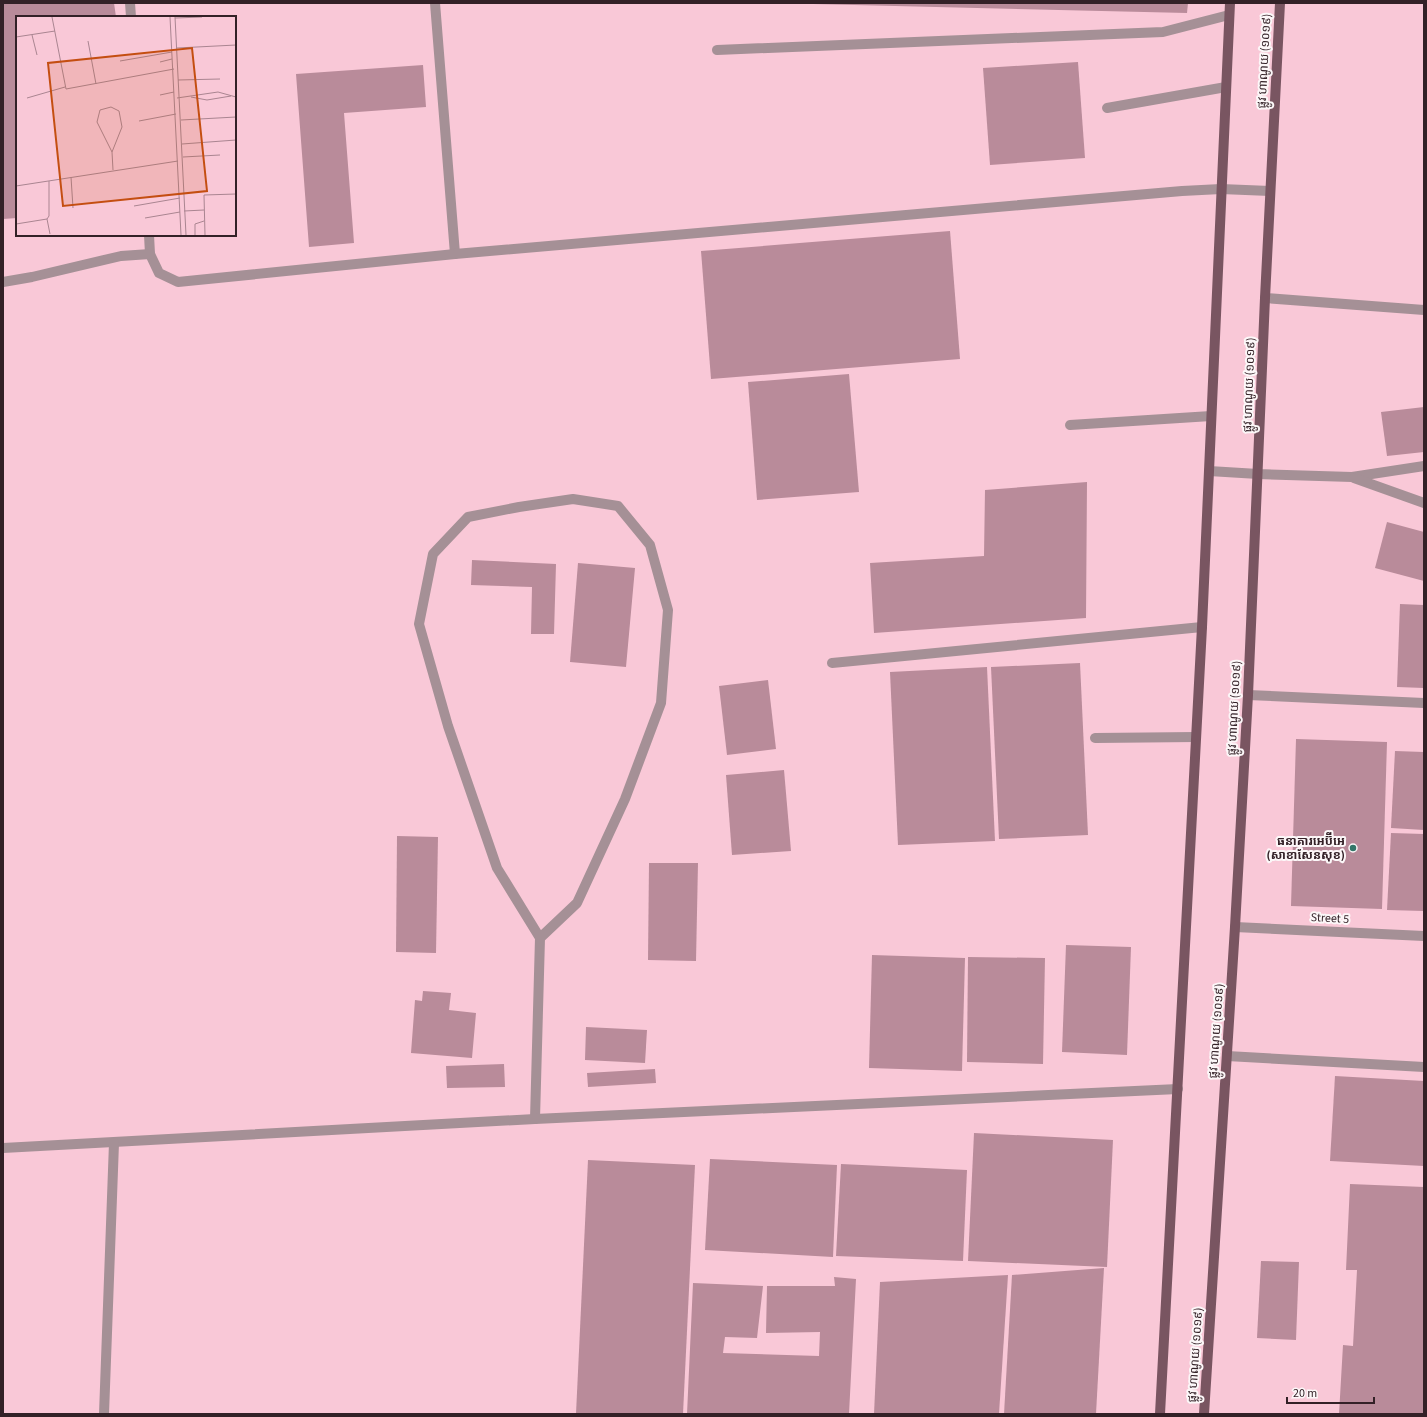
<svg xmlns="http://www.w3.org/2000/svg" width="1427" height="1417" viewBox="0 0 1427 1417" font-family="'Source Sans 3','Noto Sans Khmer',sans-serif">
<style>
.building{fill:#b98b9a}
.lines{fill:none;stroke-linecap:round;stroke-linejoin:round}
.minor{stroke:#a59096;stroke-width:10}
.major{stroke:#795561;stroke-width:10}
.poi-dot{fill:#337669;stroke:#fcf7f8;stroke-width:1.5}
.labels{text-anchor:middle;stroke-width:4;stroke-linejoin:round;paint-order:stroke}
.street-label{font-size:12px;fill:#332127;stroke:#fcf7f8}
.poi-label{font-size:12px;font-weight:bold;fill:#332127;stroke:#fcf7f8;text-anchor:end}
.inset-road{fill:none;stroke:#aa8591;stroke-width:1}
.view{fill:#c44e11;fill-opacity:0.15;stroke:#c44e11;stroke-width:2}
.inset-edge{fill:none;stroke:#332127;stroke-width:2}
</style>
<rect width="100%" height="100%" fill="#f9c8d7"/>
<g class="building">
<polygon points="3,3 114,3 116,17 17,17 17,218 3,219"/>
<polygon points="813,3 1188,3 1187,13 813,4"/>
<polygon points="1078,62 1085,158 990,165 983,68"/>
<polygon points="423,65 426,107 344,113 354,243 309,247 296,74"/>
<polygon points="950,231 960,359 711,379 701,251"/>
<polygon points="849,374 859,492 757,500 748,382"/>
<polygon points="1424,407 1424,452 1387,456 1381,412"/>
<polygon points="1087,482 1086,618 874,633 870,563 984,556 985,490"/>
<polygon points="1387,522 1424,532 1424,581 1375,568"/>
<polygon points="472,560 556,564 554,634 531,634 532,587 471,585"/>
<polygon points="578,563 635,568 626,667 570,662"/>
<polygon points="1400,604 1424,605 1424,688 1397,687"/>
<polygon points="1080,663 1088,835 999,839 991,667"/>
<polygon points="987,667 995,841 898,845 890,672"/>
<polygon points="768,680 776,749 727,755 719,686"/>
<polygon points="1296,739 1387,742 1382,909 1291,906"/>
<polygon points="1395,751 1424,752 1424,830 1391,828"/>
<polygon points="784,770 791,851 732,855 726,775"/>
<polygon points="1391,833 1424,834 1424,911 1387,910"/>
<polygon points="397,836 438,837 436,953 396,952"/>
<polygon points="649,863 698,863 696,961 648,960"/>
<polygon points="1066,945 1131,947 1127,1055 1062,1052"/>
<polygon points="872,955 965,958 962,1071 869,1068"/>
<polygon points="968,957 1045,958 1043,1064 967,1062"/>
<polygon points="423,991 451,993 449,1010 476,1013 472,1058 411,1053 415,1000 422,1001"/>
<polygon points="586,1027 647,1030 645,1063 585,1060"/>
<polygon points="504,1064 505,1087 447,1088 446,1066"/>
<polygon points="655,1069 656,1083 588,1087 587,1073"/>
<polygon points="1335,1076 1424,1081 1424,1166 1330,1161"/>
<polygon points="974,1133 1113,1140 1107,1267 968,1261"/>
<polygon points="710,1159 837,1165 833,1257 705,1250"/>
<polygon points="588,1160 695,1165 683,1414 576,1414"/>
<polygon points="841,1164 967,1170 963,1261 836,1256"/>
<polygon points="1350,1184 1424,1187 1424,1414 1339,1414 1343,1345 1353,1346 1357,1270 1346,1270"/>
<polygon points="1261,1261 1299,1262 1296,1340 1257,1338"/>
<polygon points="1104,1268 1096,1414 1004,1414 1012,1275"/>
<polygon points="1008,1275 999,1414 874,1414 880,1282"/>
<polygon points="834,1277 856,1279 849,1414 687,1414 693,1283 763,1286 757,1338 725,1337 723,1353 819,1356 820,1332 766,1333 767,1286 835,1286"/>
</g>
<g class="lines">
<g class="minor">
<polyline points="130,3 131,17"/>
<polyline points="435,3 455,254"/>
<polyline points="717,50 1163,32 1229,15"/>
<polyline points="1107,108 1226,87"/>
<polyline points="149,235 150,254 159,273 178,282 455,254 1182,191 1221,189 1270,191"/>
<polyline points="3,282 32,277 121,256 150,254"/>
<polyline points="1265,298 1424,310"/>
<polyline points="1070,425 1211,416"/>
<polyline points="1209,471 1258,474 1352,477 1424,466"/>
<polyline points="1354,478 1424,503"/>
<polyline points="832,663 1202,627"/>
<polyline points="1248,695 1424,703"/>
<polyline points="1095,738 1196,737"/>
<polyline points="1235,927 1424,936"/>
<polyline points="1227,1056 1424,1067"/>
<polyline points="535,1119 540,938 497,868 448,726 419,624 433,554 468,517 519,507 573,499 618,506 650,545 668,610 661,703 625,799 577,903 540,938"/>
<polyline points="3,1148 535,1119 1178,1089"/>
<polyline points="104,1414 114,1143"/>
</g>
<g class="major">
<polyline points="1160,1414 1202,627 1230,3"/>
<polyline points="1204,1414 1235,927 1248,695 1265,298 1280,3"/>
</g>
</g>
<circle class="poi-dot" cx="1353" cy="848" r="4"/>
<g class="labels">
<g class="street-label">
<text transform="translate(1264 61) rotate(-87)" y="4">ផ្លូវ ហាណូយ (១០១៩)</text>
<text transform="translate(1249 385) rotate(-88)" y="4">ផ្លូវ ហាណូយ (១០១៩)</text>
<text transform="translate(1234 708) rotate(-87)" y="4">ផ្លូវ ហាណូយ (១០១៩)</text>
<text transform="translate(1330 918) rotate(3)" y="4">Street 5</text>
<text transform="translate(1216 1031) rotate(-86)" y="4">ផ្លូវ ហាណូយ (១០១៩)</text>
<text transform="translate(1195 1355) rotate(-86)" y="4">ផ្លូវ ហាណូយ (១០១៩)</text>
</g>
<g class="poi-label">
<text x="1345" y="845">ធនាគារអេប៊ីអេ<tspan x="1345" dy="14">(សាខាសែនសុខ)</tspan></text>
</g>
</g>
<g transform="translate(16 16)">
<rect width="220" height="220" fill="#f9c8d7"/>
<path class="inset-road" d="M36,1L50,73L158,53M154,1L165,219M159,1L170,219M159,2L186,1M16,19L21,39M0,21L39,15M72,25L80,68M161,32L220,29M104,45L156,36M144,46L156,43M162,64L204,63M144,79L158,76M175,81L191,84L215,80M11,82L49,71M161,82L202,76L220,81M165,104L220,101M123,105L160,98M166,128L220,124M96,136L106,111L103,95L95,91L84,94L81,106L96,136L97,154M167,141L204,139M55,161L57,192M0,170L162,145M118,190L164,182M168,195L188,194M129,202L164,196M31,203L34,218M0,208L31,203L33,200V165M179,219V208L188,205M189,219L188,179L220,178"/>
<path class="view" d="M176,32L191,175L47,190L32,47Z"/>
<rect width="220" height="220" class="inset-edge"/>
</g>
<rect width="1427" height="1417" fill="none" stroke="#332127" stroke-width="8"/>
<path d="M1287 1397v6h87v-6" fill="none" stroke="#332127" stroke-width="2"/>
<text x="1293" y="1397" font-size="12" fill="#332127" stroke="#fcf7f8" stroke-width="3" paint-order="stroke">20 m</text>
</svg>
